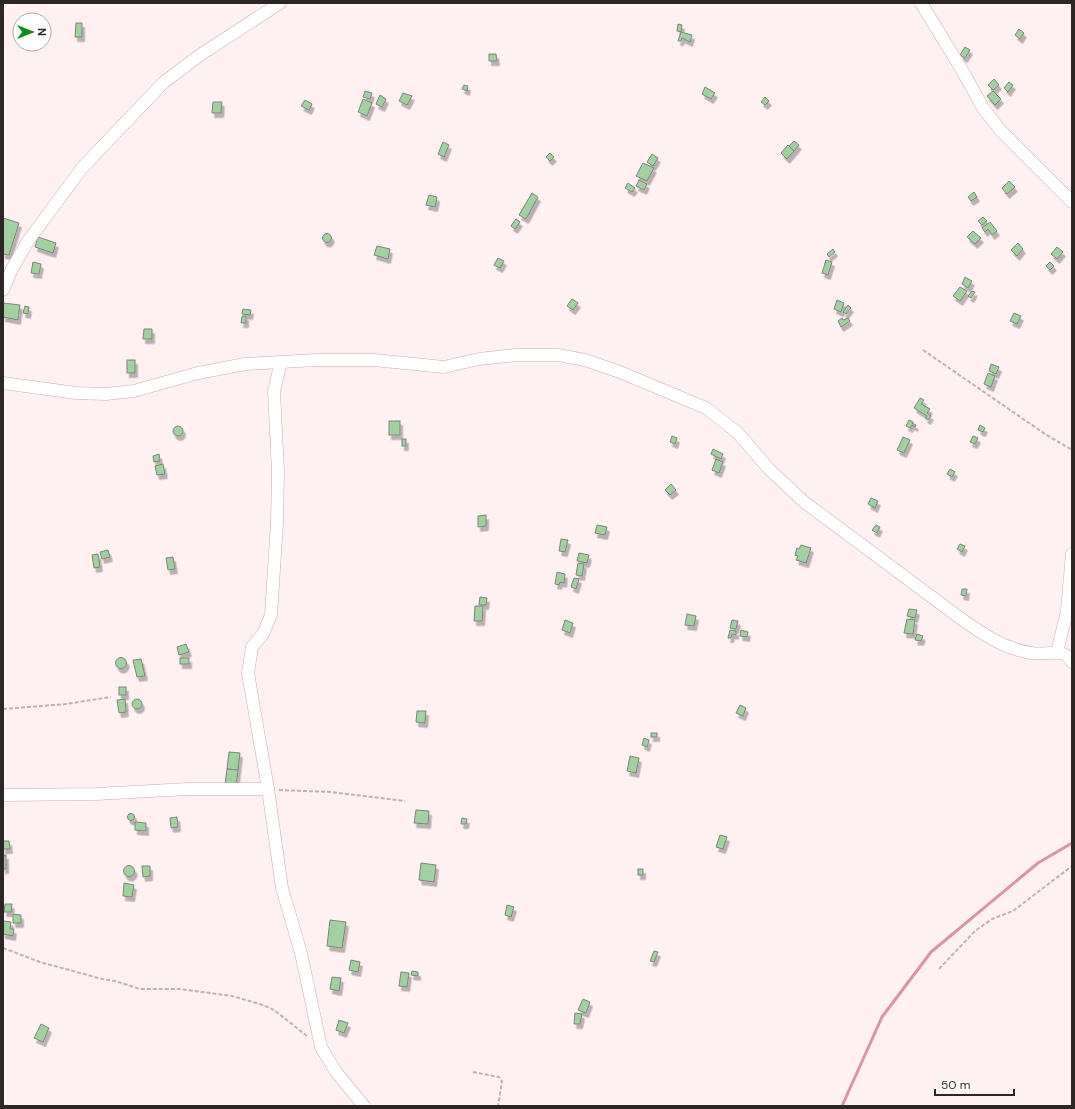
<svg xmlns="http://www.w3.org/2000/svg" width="1075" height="1109" viewBox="0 0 1075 1109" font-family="'DM Sans',sans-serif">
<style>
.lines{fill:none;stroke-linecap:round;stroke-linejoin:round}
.stream{stroke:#d796a0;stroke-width:3}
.building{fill:#a3d0a0;stroke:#7b857a;filter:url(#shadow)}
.street-casing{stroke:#c0aeb0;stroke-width:13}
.path{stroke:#beb2b4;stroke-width:2;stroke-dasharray:4 2;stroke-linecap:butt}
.street{stroke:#fff;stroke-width:12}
</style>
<defs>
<filter id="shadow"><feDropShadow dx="2.5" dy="4.5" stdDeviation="0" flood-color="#0004"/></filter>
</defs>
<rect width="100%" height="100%" fill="#fff0f2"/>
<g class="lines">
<polyline class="stream" points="842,1106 882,1017 931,952 1038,863 1072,843"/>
</g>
<g class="building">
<polygon points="76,23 82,23 82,37 75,37"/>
<polygon points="678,24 682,25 681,32 677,31"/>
<polygon points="1019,29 1024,33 1020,39 1015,35"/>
<polygon points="681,32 692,35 690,42 682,38 681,41 678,41"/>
<polygon points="965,47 970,50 965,58 960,55"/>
<polygon points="489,54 496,54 497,61 489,61"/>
<polygon points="994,79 999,85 993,90 988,85"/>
<polygon points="1009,82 1013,85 1008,92 1004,88"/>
<polygon points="464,85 468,86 467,91 462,89"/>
<polygon points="705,87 715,93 711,99 702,94"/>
<polygon points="365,91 372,93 370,99 363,97"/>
<polygon points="993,91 1001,99 995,105 987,96"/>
<polygon points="403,93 412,96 407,105 399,101"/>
<polygon points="380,95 386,99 382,107 376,104"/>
<polygon points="765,97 769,101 765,105 761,102"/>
<polygon points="363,99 372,103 367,116 358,112"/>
<polygon points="305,100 312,104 309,110 301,106"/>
<polygon points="213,102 222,102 221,113 212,113"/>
<polygon points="794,141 799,145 794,151 789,146"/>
<polygon points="443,142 449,145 444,157 438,154"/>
<polygon points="788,145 794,151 787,159 781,153"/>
<polygon points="550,153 554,157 550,161 546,157"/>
<polygon points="652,154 658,158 653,166 647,162"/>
<polygon points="643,163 654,168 647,181 636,176"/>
<polygon points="639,180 647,184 644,190 636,186"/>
<polygon points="1009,181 1015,187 1007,194 1002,188"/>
<polygon points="628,183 635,188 632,192 625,188"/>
<polygon points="974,192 977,197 971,201 968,197"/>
<polygon points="532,193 538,197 526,219 519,215"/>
<polygon points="429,195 437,197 435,207 426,205"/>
<polygon points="983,217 987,221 982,225 978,221"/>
<polygon points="3,218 19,223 9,255 3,254"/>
<polygon points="516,219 520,222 515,229 511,226"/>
<polygon points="990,222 997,231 992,235 988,229 985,232 982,228"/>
<polygon points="973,231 981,238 975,244 967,237"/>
<circle cx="327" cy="238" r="4.5"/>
<polygon points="38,237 56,243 53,253 35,247"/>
<polygon points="1018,243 1023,249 1017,256 1011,250"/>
<polygon points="377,246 390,249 388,259 374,255"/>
<polygon points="1057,247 1063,252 1057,259 1051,254"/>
<polygon points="833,249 835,252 829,257 827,254"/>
<polygon points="498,258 504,261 500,268 494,265"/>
<polygon points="826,260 832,262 828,275 822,273"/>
<polygon points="33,262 41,264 39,274 31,273"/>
<polygon points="1050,262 1054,266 1050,270 1046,266"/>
<polygon points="965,277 972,281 968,288 962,284"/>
<polygon points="960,287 967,291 960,301 953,296"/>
<polygon points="972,291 975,292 971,298 968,296"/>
<polygon points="572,299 578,303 573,310 567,306"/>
<polygon points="837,300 844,303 841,312 834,309"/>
<polygon points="3,303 20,305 18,320 3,317"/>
<polygon points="848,305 851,308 846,314 843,312"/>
<polygon points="25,306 29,307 28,314 23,313"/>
<polygon points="243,309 251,310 250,315 242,314"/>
<polygon points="1014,313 1021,316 1017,324 1010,321"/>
<polygon points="242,316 246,316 246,323 241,323"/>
<polygon points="842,318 843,320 848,318 850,321 841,327 838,321"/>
<polygon points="144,329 152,329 152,339 143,339"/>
<rect x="127" y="360" width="8" height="13"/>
<polygon points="991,364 999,367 996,374 989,371"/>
<polygon points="988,373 995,376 991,387 984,384"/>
<polygon points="920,398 924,400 921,404 930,409 927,413 931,416 928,420 925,418 927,416 914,408"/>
<polygon points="909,420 913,422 912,423 916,425 915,427 912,425 910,428 906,426"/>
<rect x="389" y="421" width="11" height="14"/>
<polygon points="980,425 985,428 983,432 978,430"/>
<circle cx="178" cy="431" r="5"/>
<polygon points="672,436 677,438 675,444 670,442"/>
<polygon points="973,436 978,438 975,444 970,442"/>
<polygon points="903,437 910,440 904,453 897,450"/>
<rect x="402" y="439" width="4" height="7"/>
<polygon points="713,449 723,454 721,459 711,454"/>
<polygon points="159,454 160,461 154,462 153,456"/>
<polygon points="716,459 723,462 719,473 712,470"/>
<polygon points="163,464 165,474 157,475 155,466"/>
<polygon points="950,469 955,472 952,477 947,474"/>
<polygon points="671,484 676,490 670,495 665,490"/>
<polygon points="871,498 878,501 875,508 868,504"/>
<polygon points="486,515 486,526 478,527 478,516"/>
<polygon points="597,525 607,527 605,535 595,533"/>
<polygon points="876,525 880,527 877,533 872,530"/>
<polygon points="561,539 568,540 565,552 559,551"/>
<polygon points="960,544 965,546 962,552 957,549"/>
<polygon points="801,545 811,548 806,563 796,560 798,556 795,555 797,548 799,549"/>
<polygon points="108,550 110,557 102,559 100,552"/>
<polygon points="579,553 589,555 587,563 577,561"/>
<polygon points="98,554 100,567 94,568 92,555"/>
<polygon points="173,557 175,569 168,570 166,558"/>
<polygon points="578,563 584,564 582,576 576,575"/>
<polygon points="557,572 565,574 564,583 560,582 559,585 555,584"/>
<polygon points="574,578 579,579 576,589 571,587"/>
<polygon points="962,589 967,589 966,596 961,595"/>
<polygon points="480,597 487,598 486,605 479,605"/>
<polygon points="475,606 483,606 482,621 474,621"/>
<polygon points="909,609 917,610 915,618 907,616"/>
<polygon points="687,614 696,616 694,626 685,625"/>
<polygon points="907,619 915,620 913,634 904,633"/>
<polygon points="565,620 573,623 570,633 562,630"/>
<polygon points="732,620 738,621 736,629 730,628"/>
<polygon points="730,630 736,631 736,635 732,634 731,638 728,638"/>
<polygon points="741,630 748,632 747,637 740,636"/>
<polygon points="917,634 923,636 921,641 915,640"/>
<polygon points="186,644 189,652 179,655 177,647"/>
<circle cx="121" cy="663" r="5.5"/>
<rect x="180" y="658" width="9" height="6"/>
<polygon points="141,659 145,676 137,677 133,660"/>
<rect x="119" y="687" width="7" height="8"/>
<circle cx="137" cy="704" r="5"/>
<polygon points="125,699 126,712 119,713 117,700"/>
<polygon points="740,705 746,708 743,716 736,713"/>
<polygon points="417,711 426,711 425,723 416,722"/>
<rect x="651" y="733" width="6" height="4"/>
<polygon points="644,738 649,740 647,747 642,745"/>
<polygon points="229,752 240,753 238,770 227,769"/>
<polygon points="630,756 639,758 636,773 627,771"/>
<polygon points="227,769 238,770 236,786 225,785"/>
<polygon points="416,810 429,811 428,824 414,823"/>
<circle cx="131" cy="817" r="3.5"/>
<polygon points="177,817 178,827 171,828 170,818"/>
<polygon points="462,818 467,819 466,824 461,824"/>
<polygon points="135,822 146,823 146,831 135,830"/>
<polygon points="720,835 727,837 723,849 716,847"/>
<polygon points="3,841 9,841 10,849 3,849"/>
<rect x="3" y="855" width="3" height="14"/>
<polygon points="421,863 436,865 434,882 419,880"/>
<circle cx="129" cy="871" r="5.5"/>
<polygon points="142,866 150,866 150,876 143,877"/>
<rect x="638" y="869" width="5" height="6"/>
<polygon points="124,883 134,885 132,897 123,896"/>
<polygon points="5,904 12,904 11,912 4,912"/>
<polygon points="507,905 514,907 511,917 505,915"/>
<polygon points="13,914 21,915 21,923 13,923"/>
<polygon points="330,920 346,922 342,948 327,946"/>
<polygon points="3,921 11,922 10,929 14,929 13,936 3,934"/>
<polygon points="654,951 658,952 654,962 650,961"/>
<polygon points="351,960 360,962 358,972 349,970"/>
<polygon points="412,971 418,972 418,976 411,975"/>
<polygon points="401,972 409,973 407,987 399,986"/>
<polygon points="332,977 341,978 339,991 330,989"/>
<polygon points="583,999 590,1002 586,1013 578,1010"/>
<polygon points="575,1013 582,1014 580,1024 574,1024"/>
<polygon points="339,1020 348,1023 344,1033 336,1030"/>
<polygon points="41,1024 49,1028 43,1042 34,1038"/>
</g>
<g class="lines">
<defs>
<g id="street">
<polyline points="921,3 962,70 983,108 1001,131 1072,202"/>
<polyline points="3,290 12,269 28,241 82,168 163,83 200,55 280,3"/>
<polyline points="281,362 274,391 278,472 277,523 271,615 263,634 252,647 248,673 268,789 282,888 301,953 321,1047 336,1072 364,1106"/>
<path d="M3,383L76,393L106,394L134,391L198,373L245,364L317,360H374L444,367L479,359L516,355H558L585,360L620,372L706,408L738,433L769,469L803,501L960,618C981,633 1006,650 1032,653C1046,656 1064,646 1072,662"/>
<polyline points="1057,652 1067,611 1072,554"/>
<polyline points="3,795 96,794 188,789 268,789"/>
</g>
</defs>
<use href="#street" class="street-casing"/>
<g class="path">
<polyline points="923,350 1045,434 1072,450"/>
<polyline points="3,709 66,704 111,697"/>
<polyline points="279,790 331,792 405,801"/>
<polyline points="3,948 40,962 102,979 115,981 140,989 180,989 232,996 263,1005 274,1010 307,1036"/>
<polyline points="939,969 975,931 992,919 1013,911 1072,866"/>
<polyline points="473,1072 499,1077 502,1081 498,1106"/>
</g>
<use href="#street" class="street"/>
</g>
<rect width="1075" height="1109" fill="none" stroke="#2c2627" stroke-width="8"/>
<g transform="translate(32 32) rotate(90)"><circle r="19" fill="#ffffff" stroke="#aba8a9"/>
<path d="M0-3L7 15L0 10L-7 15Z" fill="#138d17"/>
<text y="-6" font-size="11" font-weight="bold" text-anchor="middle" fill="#2c2627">N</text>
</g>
<path d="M935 1089v6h79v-6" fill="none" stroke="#2c2627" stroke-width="2"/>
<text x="941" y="1089" font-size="12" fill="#2c2627" stroke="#ffffff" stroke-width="3" paint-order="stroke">50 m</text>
</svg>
